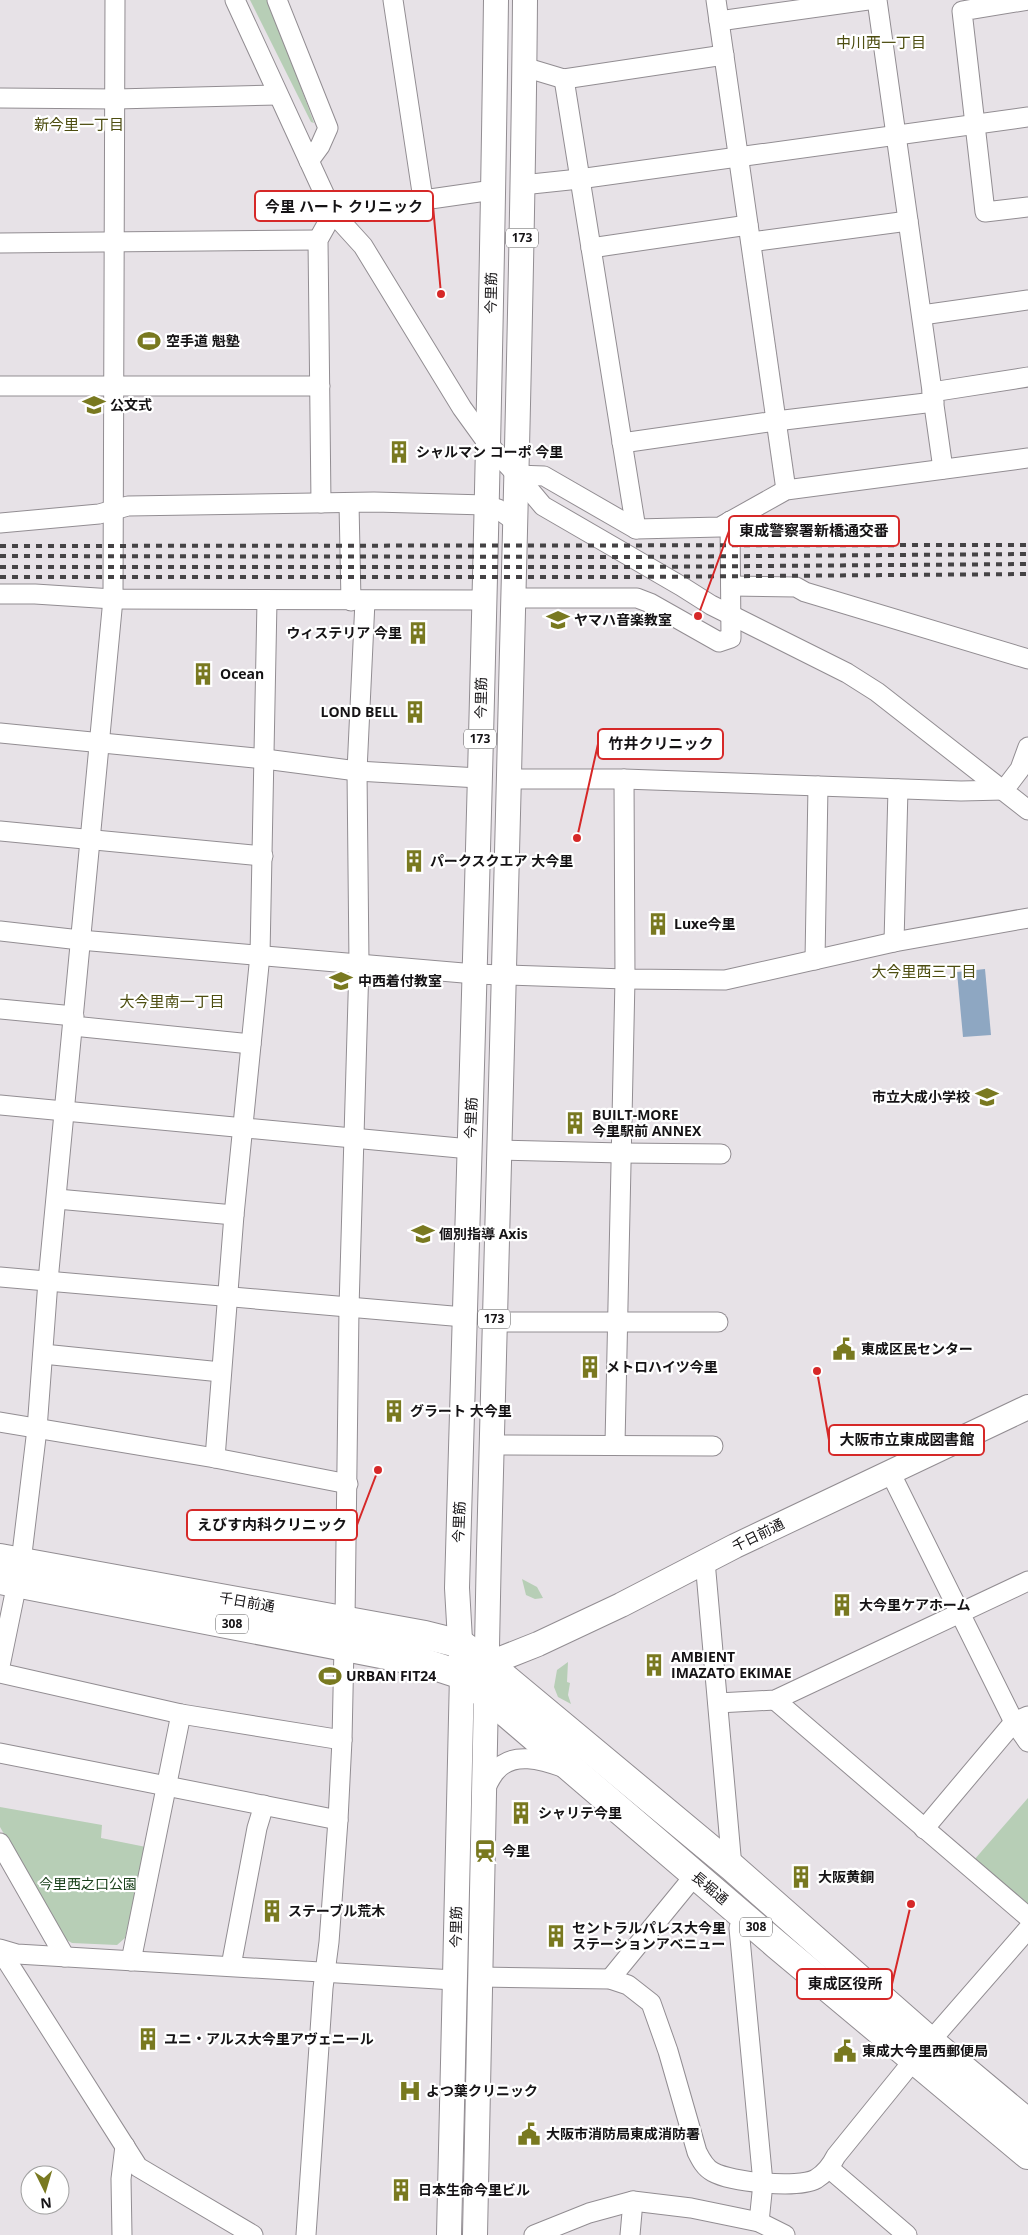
<svg xmlns="http://www.w3.org/2000/svg" width="1028" height="2235" viewBox="0 0 1028 2235" font-family="'Open Sans','Noto Sans JP',sans-serif">
<style>
.green{fill:#b7ceb6}
.water{fill:#8ea7c2}
.lines{fill:none;stroke-linecap:round;stroke-linejoin:round}
.minor-casing{stroke:#928d92;stroke-width:21}
.major-casing{stroke:#928d92;stroke-width:26}
.highway-casing{stroke:#928d92;stroke-width:30}
.minor{stroke:#fff;stroke-width:19}
.major{stroke:#fff;stroke-width:24}
.highway{stroke:#fff;stroke-width:28}
.rail{stroke:#454345;stroke-width:4;stroke-dasharray:6 6;stroke-linecap:butt}
.labels{text-anchor:middle;stroke-width:4.5;stroke-linejoin:round;paint-order:stroke}
.shield{fill:#fff;stroke:#5b5a5b;stroke-width:1}
.shield-label{font-size:12px;font-weight:bold;fill:#151315}
.street-label{font-size:14px;fill:#151315;stroke:#fff}
.poi-label{font-size:14px;font-weight:bold;fill:#151315;stroke:#fff;text-anchor:start}
.park-label{font-size:14px;fill:#19401a;stroke:#fff}
.neighbourhood-label{font-size:15px;fill:#4d4d10;stroke:#fff}
.leader{fill:none;stroke:#d62828;stroke-width:2}
.callout-dot{fill:#d62828;stroke:#fff;stroke-width:2}
.callout{fill:#fff;stroke:#d62828;stroke-width:2}
.callout-label{font-size:15px;text-anchor:middle;font-weight:bold;fill:#151315}
</style>
<rect width="100%" height="100%" fill="#e7e2e7"/>
<g class="green">
<polygon points="250,0 269,0 314,123 311,122"/>
<polygon points="522,1579 537,1587 543,1598 535,1599 526,1595"/>
<polygon points="568,1662 567,1682 570,1683 568,1695 571,1704 558,1697 554,1687 557,1670"/>
<polygon points="1028,1798 1028,1905 974,1860"/>
<polygon points="0,1807 102,1825 101,1838 146,1847 125,1938 117,1945 72,1943 65,1939 0,1827"/>
</g>
<polygon class="water" points="985,969 991,1035 963,1037 957,972"/>
<g class="lines">
<defs>
<g id="minor">
<polyline points="235,0 333,213 363,246 462,408 488,444 517,475 543,506 681,586 711,605 847,673 877,692 1028,810"/>
<polyline points="277,0 328,128 320,146 309,161"/>
<polyline points="393,0 423,199"/>
<polyline points="716,0 786,490"/>
<polyline points="877,0 943,469"/>
<polyline points="1028,0 962,11 985,212 1028,207"/>
<polyline points="719,21 868,0"/>
<polyline points="524,67 564,79 724,55"/>
<polyline points="564,79 636,529"/>
<polyline points="0,98 116,99 278,95"/>
<polyline points="522,185 579,179 1028,117"/>
<polyline points="751,242 908,221"/>
<polyline points="0,243 318,240"/>
<polyline points="591,248 748,225"/>
<polyline points="922,315 1028,300"/>
<polyline points="0,386 320,386"/>
<polyline points="932,392 1028,377"/>
<polyline points="622,443 776,421 934,402"/>
<polyline points="517,475 544,476 636,529 720,527 786,490 1028,458"/>
<polyline points="321,503 318,240 333,213 493,190"/>
<polyline points="349,503 351,601"/>
<polyline points="0,523 99,514 128,506 374,502 486,505 498,509 516,522"/>
<polyline points="731,586 796,587 805,592 1028,659"/>
<polyline points="0,594 35,594 113,599 483,600"/>
<polyline points="513,598 637,598 650,603 719,642 731,638 730,521"/>
<polyline points="0,733 265,759 357,771 479,778"/>
<polyline points="509,779 624,779 961,791 1004,790 1020,769 1028,747"/>
<polyline points="0,831 263,856"/>
<polyline points="0,931 80,940 475,974 625,979 725,980 894,942 1028,918"/>
<polyline points="894,942 898,789"/>
<polyline points="815,960 818,786"/>
<polyline points="0,1009 74,1016"/>
<polyline points="73,1026 251,1044"/>
<polyline points="0,1105 470,1149"/>
<polyline points="500,1150 622,1153 721,1154"/>
<polyline points="57,1199 234,1215"/>
<polyline points="0,1277 464,1317"/>
<polyline points="494,1322 718,1322"/>
<polyline points="43,1354 221,1372"/>
<polyline points="0,1422 215,1458 348,1484"/>
<polyline points="615,1444 625,979 624,779"/>
<polyline points="491,1445 713,1446"/>
<polyline points="215,1458 234,1215 260,955 267,601"/>
<polyline points="890,1472 1014,1722 1028,1742"/>
<polyline points="705,1561 732,1867"/>
<polyline points="21,1562 37,1429 48,1281 113,599 115,0"/>
<polyline points="345,1620 349,1308 359,964 357,771 365,601"/>
<polyline points="0,1666 17,1583"/>
<polyline points="0,1673 181,1714 342,1740"/>
<polyline points="775,1700 1028,1917"/>
<polyline points="718,1703 775,1700 1028,1581"/>
<polyline points="0,1753 338,1820"/>
<path d="M483,1793C487,1786 490,1778 495,1772C512,1750 543,1760 565,1768"/>
<polyline points="924,1829 1014,1722 1028,1716"/>
<polyline points="0,1843 65,1957"/>
<polyline points="747,1919 739,1928 763,2183 759,2222"/>
<polyline points="0,1949 17,1954 454,1980"/>
<polyline points="0,1950 138,2167 253,2235"/>
<polyline points="131,1961 181,1714"/>
<polyline points="231,1966 257,1828 264,1805"/>
<path d="M480,1977L610,1979L628,1985L651,2003L668,2051L697,2152C701,2160 705,2168 713,2172C731,2182 798,2189 816,2179C826,2173 831,2166 836,2156L913,2061L1028,1929"/>
<polyline points="610,1979 695,1875"/>
<polyline points="830,2169 907,2235"/>
<polyline points="122,2235 121,2179 125,2146"/>
<polyline points="306,2235 323,1988 329,1942 338,1820 342,1740 344,1646"/>
<polyline points="534,2235 589,2213 633,2201 691,2208 759,2222 785,2235"/>
<polyline points="630,2235 633,2201"/>
</g>
<g id="major">
<polyline points="475,1669 538,1644 621,1605 735,1546 1028,1407"/>
<path d="M449,2235L462,1675L457,1588C472,1059 489,530 496,0"/>
<path d="M475,2235C482,1748 497,1262 509,775C515,517 523,258 525,0"/>
</g>
<g id="highway">
<polyline points="0,1558 425,1635 461,1644 487,1663 732,1867 931,2042 1028,2123"/>
<polyline points="0,1580 422,1662 462,1675 777,1945 1028,2155"/>
</g>
</defs>
<use href="#minor" class="minor-casing"/>
<use href="#major" class="major-casing"/>
<use href="#highway" class="highway-casing"/>
<use href="#minor" class="minor"/>
<use href="#major" class="major"/>
<use href="#highway" class="highway"/>
<g class="rail">
<polyline points="0,546 1028,545"/>
<polyline points="0,556 629,557 1028,554"/>
<polyline points="0,567 629,567 1028,564"/>
<polyline points="0,577 630,577 1028,574"/>
</g>
</g>
<defs>
<symbol id="stadium-bare" viewBox="-9 -9 18 18"><path d="M0-5a6.5 5 0 1 0 0 10a6.5 5 0 1 0 0-10ZM-3.5-1.8h7v3.6h-7Z" fill="#797920" stroke="#fff" stroke-width="2.5" paint-order="stroke"/></symbol>
<symbol id="school-bare" viewBox="-9 -9 18 18"><path d="M0-5L7-2L0 1L-7-2ZM-4 1L0 2.5L4 1V4Q0 6-4 4Z" fill="#797920" stroke="#fff" stroke-width="2.5" paint-order="stroke"/></symbol>
<symbol id="building-bare" viewBox="-9 -9 18 18"><path d="M-4-6H4V6H1V3H-1V6H-4ZM-2.5-4.3h1.7v1.8h-1.7ZM.8-4.3h1.7v1.8H.8ZM-2.5-1h1.7V.8h-1.7ZM.8-1h1.7V.8H.8Z" fill="#797920" stroke="#fff" stroke-width="2.5" paint-order="stroke"/></symbol>
<symbol id="civic-bare" viewBox="-9 -9 18 18"><path d="M-.6-6.5H3V-4.5H.6V-3L4-1V1h2V6H-6V1h2V-1L-.6-3ZM-1.2 2.5V6h2.4V2.5Z" fill="#797920" stroke="#fff" stroke-width="2.5" paint-order="stroke"/></symbol>
<symbol id="station-bare" viewBox="-9 -9 18 18"><path d="M-3-6H3Q5-6 5-4V2Q5 4 3 4L4.5 6H3L1.5 4h-3L-3 6H-4.5L-3 4Q-5 4-5 2V-4Q-5-6-3-6ZM-3.5-4v3h7v-3ZM-3.5 1v1.5H-2V1ZM2 1v1.5H3.5V1Z" fill="#797920" stroke="#fff" stroke-width="2.5" paint-order="stroke"/></symbol>
<symbol id="hospital-bare" viewBox="-9 -9 18 18"><path d="M-5-5h3v3.5h4V-5h3V5h-3V1.5h-4V5h-3Z" fill="#797920" stroke="#fff" stroke-width="2.5" paint-order="stroke"/></symbol>
</defs>
<g fill-rule="evenodd">
<use href="#stadium-bare" x="133" y="325" width="32" height="32"/>
<use href="#school-bare" x="78" y="389" width="32" height="32"/>
<use href="#building-bare" x="383" y="436" width="32" height="32"/>
<use href="#school-bare" x="542" y="604" width="32" height="32"/>
<use href="#building-bare" x="402" y="617" width="32" height="32"/>
<use href="#building-bare" x="187" y="658" width="32" height="32"/>
<use href="#building-bare" x="399" y="696" width="32" height="32"/>
<use href="#building-bare" x="398" y="845" width="32" height="32"/>
<use href="#building-bare" x="642" y="908" width="32" height="32"/>
<use href="#school-bare" x="325" y="965" width="32" height="32"/>
<use href="#school-bare" x="971" y="1081" width="32" height="32"/>
<use href="#building-bare" x="559" y="1107" width="32" height="32"/>
<use href="#school-bare" x="407" y="1218" width="32" height="32"/>
<use href="#civic-bare" x="828" y="1333" width="32" height="32"/>
<use href="#building-bare" x="574" y="1351" width="32" height="32"/>
<use href="#building-bare" x="378" y="1395" width="32" height="32"/>
<use href="#building-bare" x="826" y="1589" width="32" height="32"/>
<use href="#building-bare" x="638" y="1649" width="32" height="32"/>
<use href="#stadium-bare" x="314" y="1660" width="32" height="32"/>
<use href="#building-bare" x="505" y="1797" width="32" height="32"/>
<use href="#station-bare" x="469" y="1835" width="32" height="32"/>
<use href="#building-bare" x="785" y="1861" width="32" height="32"/>
<use href="#building-bare" x="256" y="1895" width="32" height="32"/>
<use href="#building-bare" x="540" y="1920" width="32" height="32"/>
<use href="#building-bare" x="132" y="2023" width="32" height="32"/>
<use href="#civic-bare" x="829" y="2035" width="32" height="32"/>
<use href="#hospital-bare" x="394" y="2075" width="32" height="32"/>
<use href="#civic-bare" x="513" y="2118" width="32" height="32"/>
<use href="#building-bare" x="385" y="2174" width="32" height="32"/>
</g>
<g class="labels">
<g class="shield">
<rect x="506" y="228.5" width="32" height="19" rx="4"/>
<rect x="464" y="729.5" width="32" height="19" rx="4"/>
<rect x="478" y="1309.5" width="32" height="19" rx="4"/>
<rect x="216" y="1614.5" width="32" height="19" rx="4"/>
<rect x="740" y="1917.5" width="32" height="19" rx="4"/>
</g>
<g class="shield-label">
<text x="522" y="242">173</text>
<text x="480" y="743">173</text>
<text x="494" y="1323">173</text>
<text x="232" y="1628">308</text>
<text x="756" y="1931">308</text>
</g>
<g class="street-label">
<text transform="translate(491 293) rotate(-89)" y="5">今里筋</text>
<text transform="translate(481 698) rotate(-89)" y="5">今里筋</text>
<text transform="translate(471 1118) rotate(-88)" y="5">今里筋</text>
<text transform="translate(459 1522) rotate(-88)" y="5">今里筋</text>
<text transform="translate(758 1535) rotate(-26)" y="5">千日前通</text>
<text transform="translate(247 1602) rotate(10)" y="5">千日前通</text>
<text transform="translate(710 1888) rotate(40)" y="5">長堀通</text>
<text transform="translate(456 1927) rotate(-89)" y="5">今里筋</text>
</g>
<g class="poi-label">
<text x="166" y="346">空手道 魁塾</text>
<text x="110" y="410">公文式</text>
<text x="416" y="457">シャルマン コーポ 今里</text>
<text x="574" y="625">ヤマハ音楽教室</text>
<text x="402" y="638" text-anchor="end">ウィステリア 今里</text>
<text x="220" y="679">Ocean</text>
<text x="398" y="717" text-anchor="end">LOND BELL</text>
<text x="430" y="866">パークスクエア 大今里</text>
<text x="674" y="929">Luxe今里</text>
<text x="358" y="986">中西着付教室</text>
<text x="970" y="1102" text-anchor="end">市立大成小学校</text>
<text x="592" y="1120">BUILT-MORE<tspan x="592" dy="16">今里駅前 ANNEX</tspan></text>
<text x="439" y="1239">個別指導 Axis</text>
<text x="861" y="1354">東成区民センター</text>
<text x="606" y="1372">メトロハイツ今里</text>
<text x="410" y="1416">グラート 大今里</text>
<text x="859" y="1610">大今里ケアホーム</text>
<text x="671" y="1662">AMBIENT<tspan x="671" dy="16">IMAZATO EKIMAE</tspan></text>
<text x="346" y="1681">URBAN FIT24</text>
<text x="538" y="1818">シャリテ今里</text>
<text x="502" y="1856">今里</text>
<text x="818" y="1882">大阪黄銅</text>
<text x="288" y="1916">ステーブル荒木</text>
<text x="572" y="1933">セントラルパレス大今里<tspan x="572" dy="16">ステーションアベニュー</tspan></text>
<text x="164" y="2044">ユニ・アルス大今里アヴェニール</text>
<text x="862" y="2056">東成大今里西郵便局</text>
<text x="426" y="2096">よつ葉クリニック</text>
<text x="546" y="2139">大阪市消防局東成消防署</text>
<text x="418" y="2195">日本生命今里ビル</text>
</g>
<g class="park-label">
<text x="88" y="1889">今里西之口公園</text>
</g>
<g class="neighbourhood-label">
<text x="881" y="48">中川西一丁目</text>
<text x="79" y="130">新今里一丁目</text>
<text x="924" y="977">大今里西三丁目</text>
<text x="172" y="1007">大今里南一丁目</text>
</g>
</g>
<path class="leader" d="M441 294L433 206M698 616L729 531M577 838L598 744M817 1371L829 1440M378 1470L357 1525M911 1904L892 1984"/>
<g class="callout-dot">
<circle cx="441" cy="294" r="5"/>
<circle cx="698" cy="616" r="5"/>
<circle cx="577" cy="838" r="5"/>
<circle cx="817" cy="1371" r="5"/>
<circle cx="378" cy="1470" r="5"/>
<circle cx="911" cy="1904" r="5"/>
</g>
<g class="callout">
<rect x="255" y="191" width="178" height="30" rx="5"/>
<rect x="729" y="516" width="170" height="30" rx="5"/>
<rect x="598" y="729" width="125" height="30" rx="5"/>
<rect x="829" y="1425" width="155" height="30" rx="5"/>
<rect x="187" y="1510" width="170" height="30" rx="5"/>
<rect x="797" y="1969" width="95" height="30" rx="5"/>
</g>
<g class="callout-label">
<text x="344" y="212">今里 ハート クリニック</text>
<text x="814" y="536">東成警察署新橋通交番</text>
<text x="661" y="749">竹井クリニック</text>
<text x="907" y="1445">大阪市立東成図書館</text>
<text x="272" y="1530">えびす内科クリニック</text>
<text x="845" y="1989">東成区役所</text>
</g>
<g transform="translate(45 2190) rotate(175)"><circle r="24" fill="#ffffff" stroke="#a1a1a1"/>
<path d="M0-4L9 19L0 12L-9 19Z" fill="#797920"/>
<text y="-8" font-size="14" font-weight="bold" text-anchor="middle" fill="#151315">N</text>
</g>
</svg>
